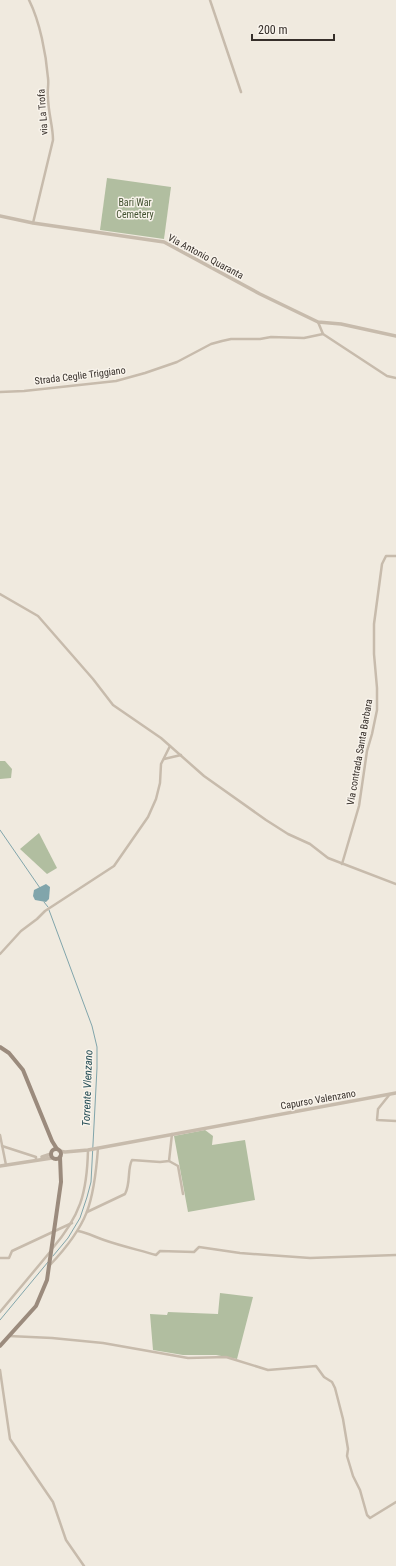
<svg xmlns="http://www.w3.org/2000/svg" width="396" height="1566" viewBox="0 0 396 1566" font-family="'Roboto Condensed',sans-serif">
<style>
.green{fill:#b1bea0}
.water{fill:#81a5ab}
.lines{fill:none;stroke-linecap:round;stroke-linejoin:round}
.stream{stroke:#81a5ab;stroke-width:1}
.minor{stroke:#c7bbac;stroke-width:2.5}
.tertiary{stroke:#c7bbac;stroke-width:3.5}
.secondary{stroke:#9b8b7d;stroke-width:4}
.labels{text-anchor:middle;stroke-width:3;stroke-linejoin:round;paint-order:stroke}
.street-label{font-size:10px;fill:#362f2a;stroke:#f8f3eb}
.park-label{font-size:10px;fill:#425230;stroke:#f8f3eb}
.water-label{font-size:11px;font-style:italic;fill:#234c54;stroke:#f8f3eb}
</style>
<rect width="100%" height="100%" fill="#f0eadf"/>
<g class="green">
<polygon points="107,178 171,187 164,239 100,230"/>
<polygon points="0,761 5,761 12,769 11,778 0,779"/>
<polygon points="39,833 57,868 47,874 20,849"/>
<polygon points="205,1130 213,1136 212,1145 245,1140 255,1200 188,1212 174,1136"/>
<polygon points="220,1293 253,1297 237,1359 216,1355 183,1355 153,1350 150,1314 167,1315 168,1312 218,1314"/>
</g>
<polygon class="water" points="46,884 50,887 49,899 46,902 35,900 33,896 34,890"/>
<g class="lines">
<g class="stream">
<polyline points="0,830 40,888"/>
<polyline points="44,902 48,907"/>
<polyline points="49,910 92,1026 97,1047 97,1068 91,1182 87,1197 80,1218 68,1238 53,1256"/>
<polyline points="0,1320 48,1262"/>
</g>
<g class="minor">
<path d="M29,0C40,22 46,54 48,78C49,85 47,91 48,97C48,112 53,126 53,140L33,223"/>
<polyline points="210,0 241,92"/>
<polyline points="318,322 323,334 387,376 396,378"/>
<polyline points="0,392 24,391 116,381 145,373 177,362 211,344 222,341 231,339 260,339 271,337 304,338 323,334"/>
<polyline points="0,594 38,616 93,679 113,705 161,738 204,776 266,820 288,834 310,844 328,858 396,884"/>
<polyline points="164,759 181,755"/>
<polyline points="342,864 359,806 367,751 372,734 377,710 377,688 374,654 374,624 382,564 386,556 396,556"/>
<polyline points="0,954 21,931 37,919 45,911 114,866 148,817 156,799 160,783 161,764 170,746"/>
<polyline points="390,1094 378,1109 377,1120 396,1121"/>
<polyline points="0,1135 6,1165"/>
<polyline points="2,1146 36,1157 36,1159"/>
<polyline points="169,1161 178,1166 183,1194"/>
<path d="M87,1212L125,1194C131,1183 127,1169 132,1160L160,1162L169,1161L172,1134"/>
<path d="M78,1231C88,1233 95,1237 104,1240C121,1246 139,1250 156,1255L160,1251L194,1252L199,1247L240,1253L310,1258L396,1255"/>
<path d="M52,1249C80,1216 87,1194 88,1150"/>
<polyline points="0,1258 9,1258 12,1251 72,1223"/>
<path d="M50,1265C88,1225 94,1203 98,1148"/>
<polyline points="0,1312 50,1252"/>
<polyline points="9,1336 52,1338 103,1343 188,1358 226,1357 268,1370 316,1366 324,1377 332,1382 335,1388 343,1419 348,1449 347,1456 353,1476 360,1490 367,1515 370,1518 396,1502"/>
<polyline points="0,1370 10,1439 53,1502 66,1540 84,1566"/>
</g>
<g class="tertiary">
<polyline points="0,216 33,223 164,242 260,294 318,322 341,324 396,336"/>
<polyline points="59,1151 65,1152 88,1150 396,1093"/>
<polyline points="42,1157 51,1154"/>
<polyline points="0,1166 52,1158"/>
</g>
<g class="secondary">
<polyline points="0,1047 9,1053 23,1070 52,1141 57,1149"/>
<circle cx="56" cy="1154" r="5"/>
<polyline points="0,1346 36,1306 47,1280 61,1182 60,1157"/>
</g>
</g>
<g class="labels">
<g class="street-label">
<text transform="translate(42 112) rotate(-94)" y="4">via La Trofa</text>
<text transform="translate(206 256) rotate(28)" y="4">Via Antonio Quaranta</text>
<text transform="translate(80 375) rotate(-7)" y="4">Strada Ceglie Triggiano</text>
<text transform="translate(359 752) rotate(-80)" y="4">Via contrada Santa Barbara</text>
<text transform="translate(318 1099) rotate(-10)" y="4">Capurso Valenzano</text>
</g>
<g class="park-label">
<text x="135" y="206">Bari War<tspan x="135" dy="12">Cemetery</tspan></text>
</g>
<g class="water-label">
<text transform="translate(87 1088) rotate(-88)" y="4">Torrente Vlenzano</text>
</g>
</g>
<path d="M252 34v6h82v-6" fill="none" stroke="#362f2a" stroke-width="2"/>
<text x="258" y="34" font-size="12" fill="#362f2a" stroke="#f8f3eb" stroke-width="3" paint-order="stroke">200 m</text>
</svg>
